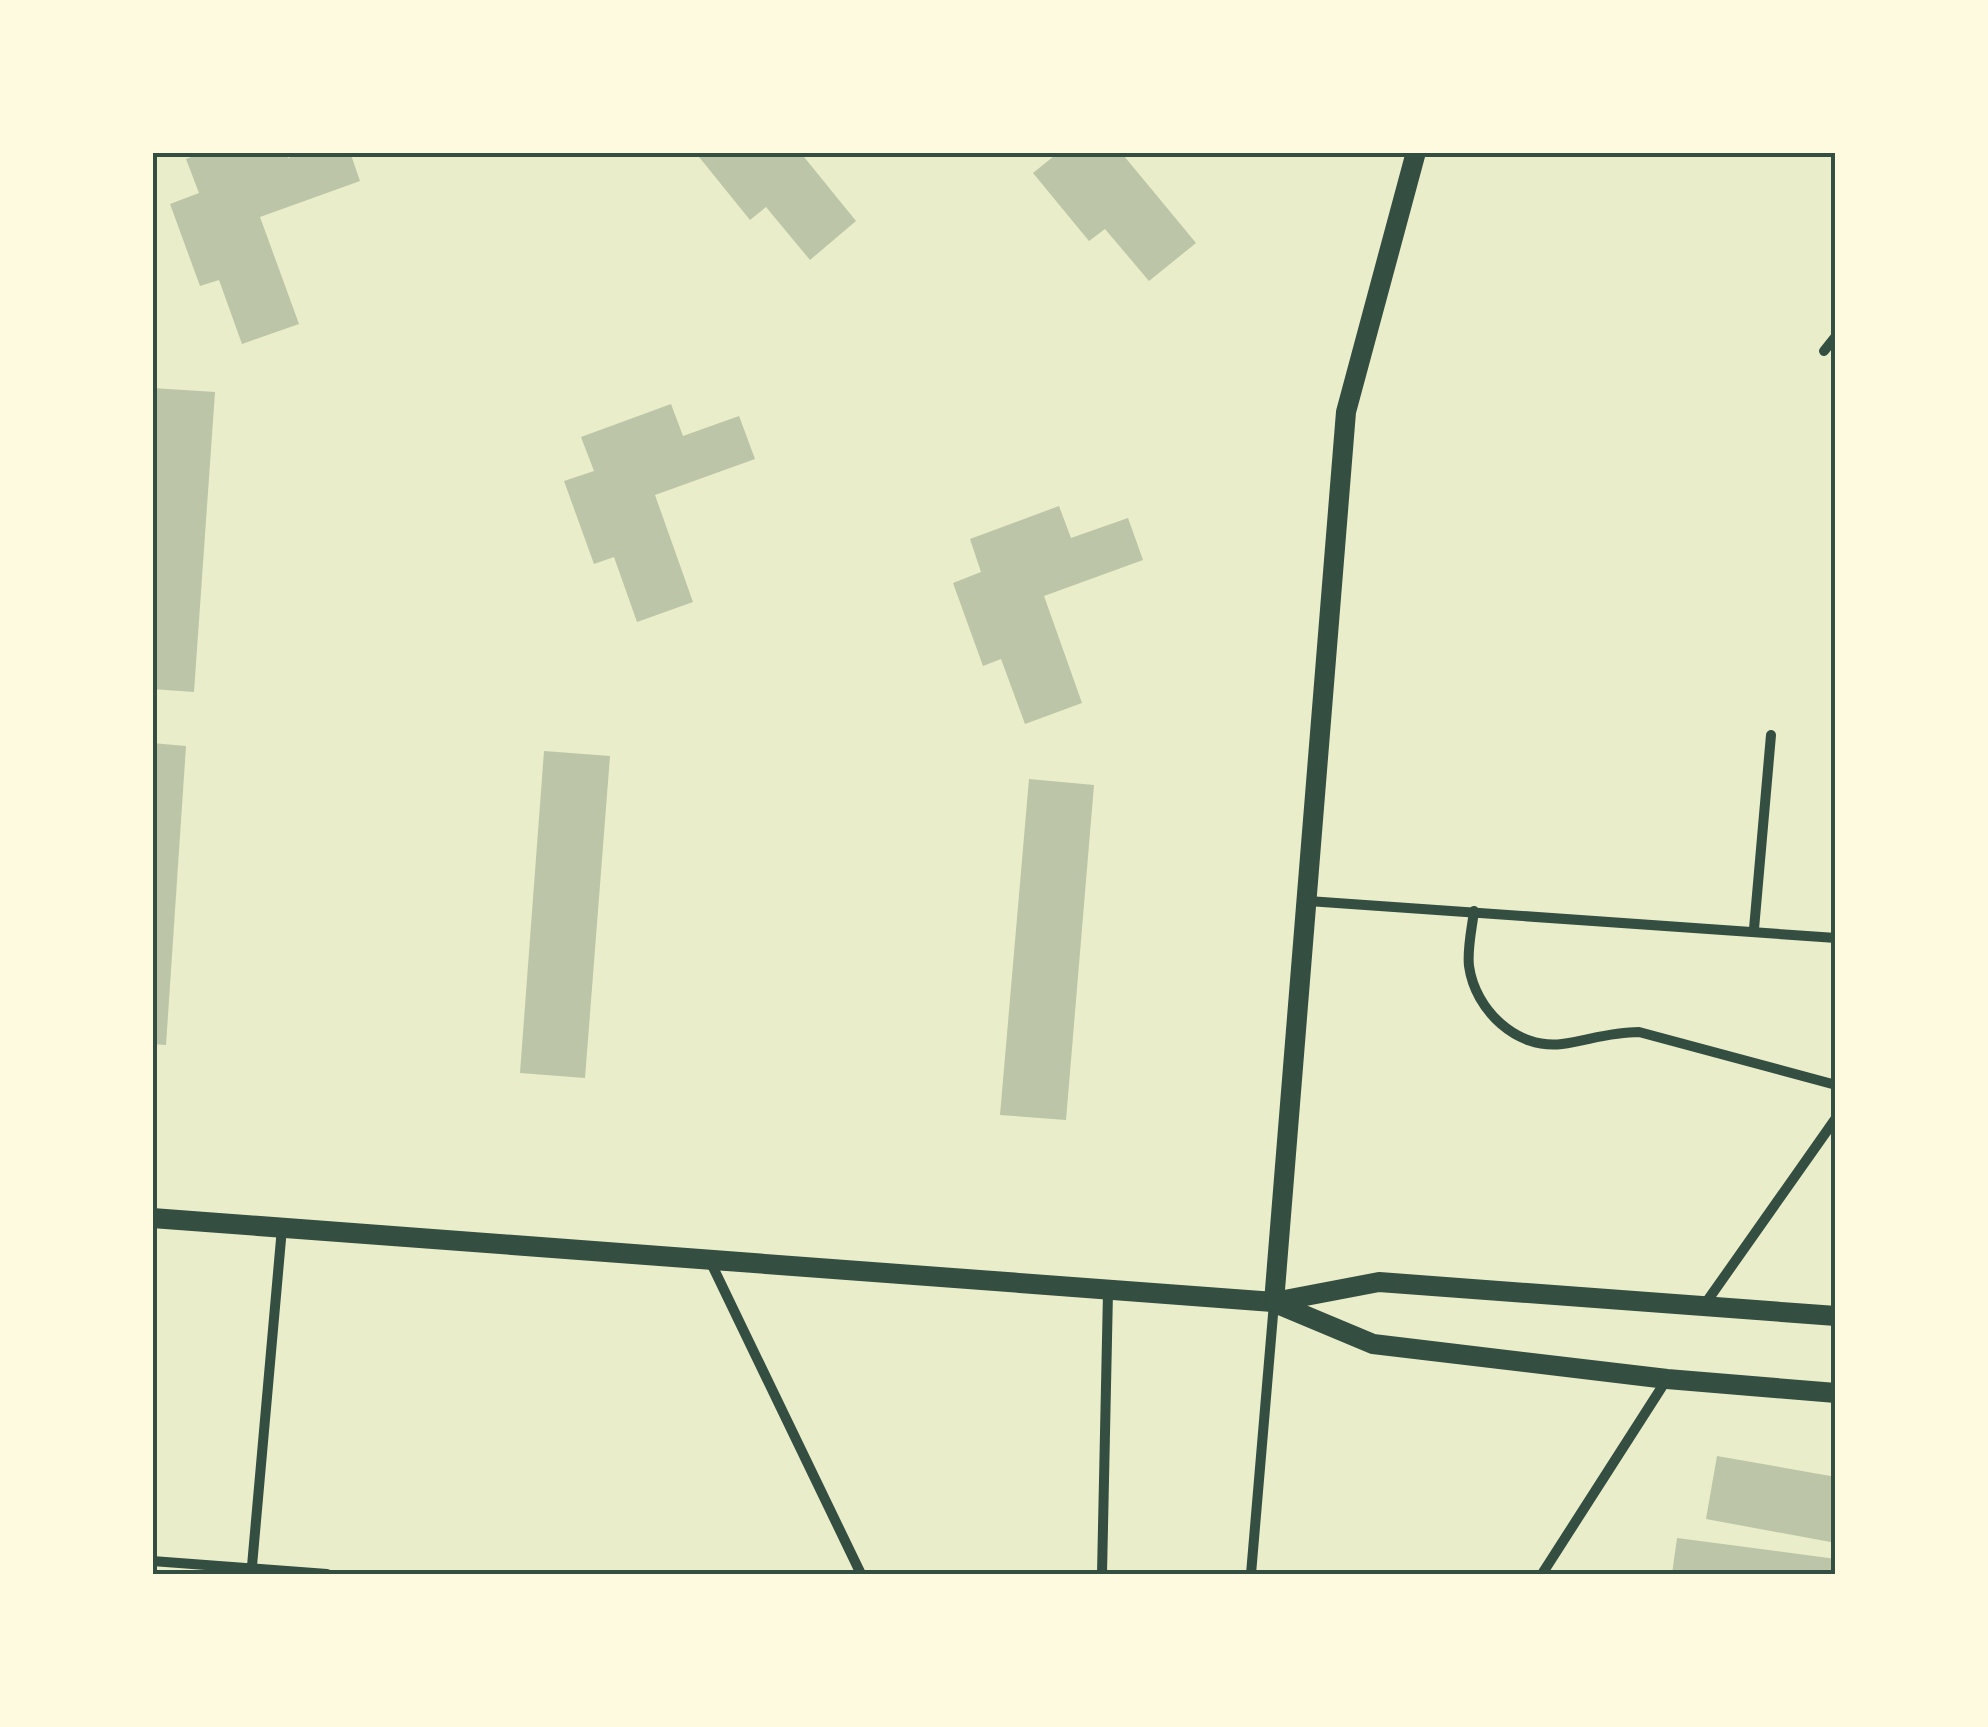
<svg xmlns="http://www.w3.org/2000/svg" width="1988" height="1727" viewBox="0 0 1988 1727" font-family="'Archivo Narrow',sans-serif">
<style>
.building{fill:#bcc5a7}
.lines{fill:none;stroke-linecap:round;stroke-linejoin:round}
.minor{stroke:#344e41;stroke-width:10}
.secondary{stroke:#344e41;stroke-width:20}
.neatline{fill:none;stroke:#344e41;stroke-width:4}
</style>
<rect width="100%" height="100%" fill="#e9edc9"/>
<g class="building">
<polygon points="204,152 286,152 288,158 304,152 350,152 360,181 260,217 299,324 242,344 219,280 200,286 170,204 199,193 186,159"/>
<polygon points="695,152 800,152 856,221 810,260 766,207 750,220"/>
<polygon points="1059,152 1128,152 1124,156 1196,243 1149,281 1105,229 1089,241 1033,173"/>
<polygon points="152,388 215,392 194,692 152,689"/>
<polygon points="671,404 683,436 739,416 755,459 655,495 693,602 637,622 614,557 594,564 564,481 594,471 581,437"/>
<polygon points="1059,506 1071,538 1128,518 1143,560 1044,596 1082,703 1025,724 1001,659 983,666 953,583 981,572 970,539"/>
<polygon points="152,743 186,746 166,1045 152,1044"/>
<polygon points="544,751 610,756 585,1078 520,1073"/>
<polygon points="1029,779 1094,785 1066,1120 1000,1115"/>
<polygon points="1717,1456 1836,1477 1836,1543 1706,1519"/>
<polygon points="1677,1538 1836,1559 1836,1574 1672,1574"/>
</g>
<g class="lines">
<g class="minor">
<polyline points="1824,351 1836,336"/>
<polyline points="1308,901 1836,938"/>
<path d="M1474,911C1472,928 1467,949 1469,966C1475,1010 1517,1050 1562,1044C1589,1040 1611,1032 1639,1032L1836,1085"/>
<polyline points="1754,929 1771,735"/>
<polyline points="711,1263 861,1574"/>
<polyline points="1705,1304 1836,1118"/>
<polyline points="152,1561 327,1574"/>
<polyline points="252,1566 282,1228"/>
<polyline points="1102,1574 1108,1292"/>
<polyline points="1251,1574 1274,1303"/>
<polyline points="1542,1574 1667,1379"/>
</g>
<g class="secondary">
<polyline points="152,1218 1274,1302 1379,1282 1836,1316"/>
<polyline points="1274,1302 1346,412 1416,152"/>
<polyline points="1275,1303 1373,1344 1667,1379 1836,1393"/>
</g>
</g>
<rect width="1988" height="1727" fill="none" stroke="#fefae0" stroke-width="310"/>
<rect x="155" y="155" width="1678" height="1417" class="neatline"/>
</svg>
